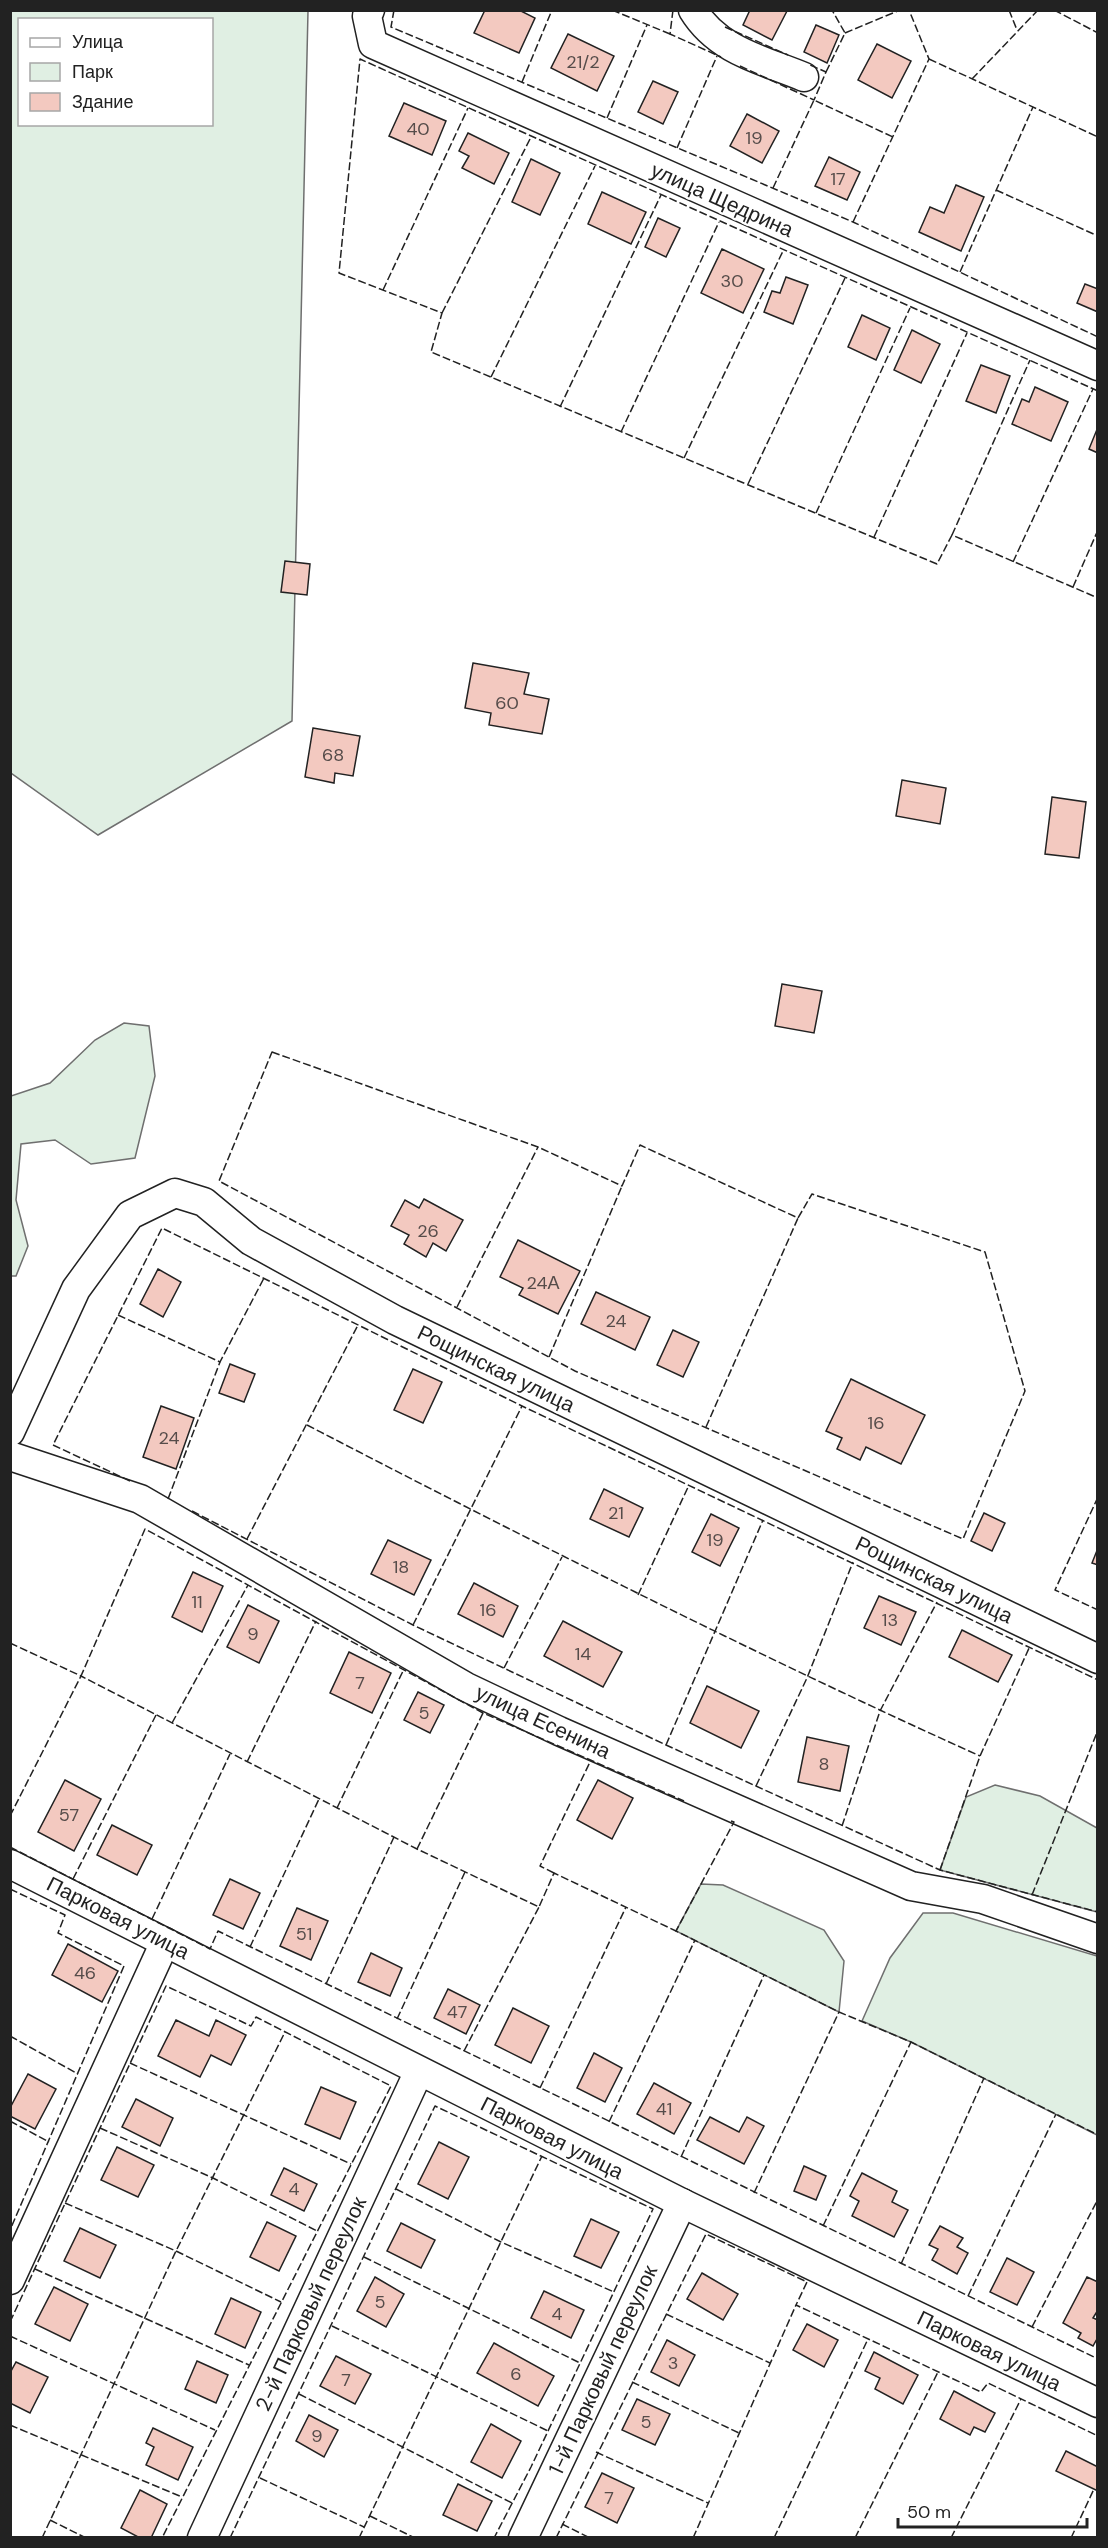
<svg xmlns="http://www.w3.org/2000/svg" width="1108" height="2548" viewBox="0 0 1108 2548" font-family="'DM Sans',sans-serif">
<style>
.green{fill:#e0efe3;stroke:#6f6f6f;stroke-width:1.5;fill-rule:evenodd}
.building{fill:#f3c9c0;stroke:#222;stroke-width:1.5}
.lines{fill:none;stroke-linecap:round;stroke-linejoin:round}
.minor-casing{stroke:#222;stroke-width:31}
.minor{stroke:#fff;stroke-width:28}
.fence{stroke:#222;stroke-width:1.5;stroke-dasharray:8 3;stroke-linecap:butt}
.labels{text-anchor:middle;stroke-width:4.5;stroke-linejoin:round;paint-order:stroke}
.number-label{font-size:18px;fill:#564c4a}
.street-label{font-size:21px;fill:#222;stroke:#fff}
</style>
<rect width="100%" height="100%" fill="#fff"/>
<g class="green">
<path d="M11,11H308L292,721L98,835L11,773ZM20,20H212V124H20Z"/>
<polygon points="124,1023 149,1026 155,1076 135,1158 91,1164 55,1140 21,1144 16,1200 28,1246 16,1276 11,1276 11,1096 50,1083 95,1040"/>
<polygon points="995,1785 1040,1796 1097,1828 1097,1912 940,1870 966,1797"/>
<polygon points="701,1884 723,1885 824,1930 844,1961 839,2012 676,1931"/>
<polygon points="923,1913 953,1913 1097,1956 1097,2135 911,2042 862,2021 890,1958"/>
</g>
<g class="building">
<polygon points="485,10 519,10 535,18 519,53 474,33"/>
<polygon points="750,10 787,11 772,40 743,25"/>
<polygon points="816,25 839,35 827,63 804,52"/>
<polygon points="568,34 614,56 597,91 551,68"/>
<polygon points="877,44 911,61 892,98 858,80"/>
<polygon points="653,81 678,92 663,124 638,112"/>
<polygon points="404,103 446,121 432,155 389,136"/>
<polygon points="747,114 779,131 762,163 730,146"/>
<polygon points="468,133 509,153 494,184 462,168 469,156 459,151"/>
<polygon points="829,157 860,172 847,200 815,186"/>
<polygon points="531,159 560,173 540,215 512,202"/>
<polygon points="956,185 984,197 961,251 919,232 930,207 944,213"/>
<polygon points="602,192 646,212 631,244 588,224"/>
<polygon points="658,218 680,228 666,257 645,247"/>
<polygon points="722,249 764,269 743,313 701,293"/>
<polygon points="786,277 808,285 793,324 764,312 772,291 780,293"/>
<polygon points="1085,284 1098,289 1098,312 1077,303"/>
<polygon points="862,315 890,328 876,360 848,347"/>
<polygon points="912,330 940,344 921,383 894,370"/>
<polygon points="981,365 1010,376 996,413 966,401"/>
<polygon points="1035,387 1068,402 1051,441 1012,424 1022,399 1029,402"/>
<polygon points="1098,427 1098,453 1089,449"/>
<polygon points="285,561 310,564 307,595 281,592"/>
<polygon points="473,663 529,673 524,694 549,699 542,734 489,725 491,713 465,708"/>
<polygon points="313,728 360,736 353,776 335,773 334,783 305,777"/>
<polygon points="902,780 946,788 940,824 896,816"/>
<polygon points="1052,797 1086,802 1079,858 1045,854"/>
<polygon points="782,984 822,991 814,1033 775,1026"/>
<polygon points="424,1199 463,1220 446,1251 433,1243 426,1257 404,1244 409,1235 391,1226 405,1200 419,1208"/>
<polygon points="518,1240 580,1271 558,1314 519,1295 523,1288 500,1277"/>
<polygon points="158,1269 181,1282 163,1317 140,1304"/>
<polygon points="596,1292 650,1317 635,1350 581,1324"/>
<polygon points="673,1330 699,1342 683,1377 657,1365"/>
<polygon points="230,1364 255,1374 244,1402 219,1393"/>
<polygon points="413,1369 442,1382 423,1423 394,1410"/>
<polygon points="851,1379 925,1415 901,1464 866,1447 860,1460 837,1449 842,1438 826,1431"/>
<polygon points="161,1406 194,1418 176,1469 143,1457"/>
<polygon points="604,1489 643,1508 629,1537 590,1519"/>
<polygon points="984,1513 1005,1523 992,1551 971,1541"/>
<polygon points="711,1514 739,1528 720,1566 692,1552"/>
<polygon points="388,1540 431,1560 414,1595 371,1574"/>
<polygon points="1098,1548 1098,1565 1092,1563"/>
<polygon points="193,1572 223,1586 202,1632 172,1617"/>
<polygon points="474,1583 518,1606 503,1637 458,1614"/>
<polygon points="879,1596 916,1612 901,1645 864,1628"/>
<polygon points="248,1605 279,1621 259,1663 227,1647"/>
<polygon points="563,1621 622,1652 603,1687 544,1656"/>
<polygon points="962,1630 1012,1655 998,1682 949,1657"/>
<polygon points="349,1652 391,1673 372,1713 330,1693"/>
<polygon points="707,1686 759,1711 741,1748 690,1723"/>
<polygon points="418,1692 444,1705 430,1733 404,1720"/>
<polygon points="807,1737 849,1746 840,1791 798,1782"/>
<polygon points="65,1780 101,1799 74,1851 38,1832"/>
<polygon points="598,1780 633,1798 612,1839 577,1820"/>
<polygon points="112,1825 152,1845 137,1875 97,1855"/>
<polygon points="230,1879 260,1893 243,1929 213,1915"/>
<polygon points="297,1908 328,1921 311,1960 280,1946"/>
<polygon points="68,1944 118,1971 102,2002 52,1975"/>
<polygon points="371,1953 402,1968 390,1996 358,1982"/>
<polygon points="448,1989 480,2005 466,2034 434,2018"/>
<polygon points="513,2008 549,2026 531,2063 495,2045"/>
<polygon points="176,2020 209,2036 216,2020 246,2035 231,2065 211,2055 200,2077 158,2056"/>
<polygon points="594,2053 622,2068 605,2102 577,2088"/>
<polygon points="28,2074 56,2089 35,2129 10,2116 10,2108"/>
<polygon points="654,2083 691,2103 674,2134 637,2114"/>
<polygon points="321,2087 356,2102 340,2139 305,2124"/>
<polygon points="136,2099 173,2118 160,2146 122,2127"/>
<polygon points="710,2117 739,2132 747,2117 764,2126 744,2164 697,2140"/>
<polygon points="439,2142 469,2157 448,2199 418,2184"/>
<polygon points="117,2147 154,2165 138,2197 101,2180"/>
<polygon points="804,2166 826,2176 816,2200 794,2191"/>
<polygon points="284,2168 317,2184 304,2211 271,2195"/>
<polygon points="862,2173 897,2191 892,2202 908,2210 894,2237 852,2216 859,2201 850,2196"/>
<polygon points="591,2219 619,2232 601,2268 574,2256"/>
<polygon points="267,2222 296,2236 279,2271 250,2257"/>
<polygon points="401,2223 435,2240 421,2268 387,2251"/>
<polygon points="940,2226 963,2238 957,2247 968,2253 957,2274 932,2260 938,2249 929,2245"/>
<polygon points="80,2228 116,2245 100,2278 64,2261"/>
<polygon points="1007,2258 1034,2272 1017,2305 990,2292"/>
<polygon points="702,2273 738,2294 723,2320 687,2299"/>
<polygon points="375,2277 404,2294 386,2327 357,2311"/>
<polygon points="1087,2277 1098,2282 1098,2310 1093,2318 1098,2320 1098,2337 1093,2346 1078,2338 1081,2333 1063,2323"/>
<polygon points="54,2287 88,2304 70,2341 35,2324"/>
<polygon points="544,2291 584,2310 571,2338 531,2318"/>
<polygon points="231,2298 261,2312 245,2348 215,2334"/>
<polygon points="807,2324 838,2340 824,2367 793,2350"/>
<polygon points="667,2340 695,2355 679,2386 651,2372"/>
<polygon points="494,2343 554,2376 538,2406 477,2373"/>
<polygon points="874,2352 918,2375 903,2404 875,2389 880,2378 865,2371"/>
<polygon points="336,2356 371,2374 355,2404 320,2386"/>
<polygon points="197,2361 228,2375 216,2403 185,2389"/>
<polygon points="16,2362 48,2377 30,2413 10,2403 10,2373"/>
<polygon points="954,2391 995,2413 985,2432 974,2427 970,2435 940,2419"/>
<polygon points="637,2399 670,2414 655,2445 622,2430"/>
<polygon points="309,2415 338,2430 324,2457 296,2441"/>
<polygon points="491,2424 521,2441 502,2478 471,2462"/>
<polygon points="153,2428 193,2447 178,2480 146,2465 154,2447 146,2443"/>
<polygon points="1066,2451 1098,2467 1098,2491 1056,2471"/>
<polygon points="602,2473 634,2488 617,2523 585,2507"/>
<polygon points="458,2484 492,2501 477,2531 443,2515"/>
<polygon points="140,2490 167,2504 151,2538 140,2538 121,2528"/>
</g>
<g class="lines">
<defs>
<g id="minor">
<polyline points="370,10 367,16 373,44 1098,366"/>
<path d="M693,10C718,51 763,60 804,77"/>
<polyline points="10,1432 76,1289 130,1215 175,1193 204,1202 251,1241 395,1320 1098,1659"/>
<polyline points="10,1456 140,1499 466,1687 559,1731 911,1886 983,1899 1098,1939"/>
<polyline points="10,1864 682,2203 1098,2403"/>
<polyline points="10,2280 165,1942"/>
<polyline points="202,2538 419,2071"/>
<polyline points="523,2538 682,2203"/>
</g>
</defs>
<use href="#minor" class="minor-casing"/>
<use href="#minor" class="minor"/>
<g class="fence">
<polyline points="394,10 391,27 853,222 1098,337"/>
<polyline points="612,10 670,34"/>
<polyline points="673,10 670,34 721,57"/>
<polyline points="1009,10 1017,30"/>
<polyline points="1054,10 1098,33"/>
<polyline points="725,27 788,55"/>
<polyline points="845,33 900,10"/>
<polyline points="929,59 1098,137"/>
<polyline points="740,66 814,100 826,72 810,65"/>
<polyline points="826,72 845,33 832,10"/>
<polyline points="972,79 1038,10"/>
<polyline points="522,82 552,10"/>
<polyline points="607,118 647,25"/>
<polyline points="677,148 717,56"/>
<polyline points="773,188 814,100 893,137"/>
<polyline points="996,190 1098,236"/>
<polyline points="853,222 929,59 909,10"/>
<polyline points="960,272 1033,107"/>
<polyline points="383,290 468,108"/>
<polyline points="442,313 531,137"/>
<polyline points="491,377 595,166"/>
<polyline points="1098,391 360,59 339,273 442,313 431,352 937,564 952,535 1098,598"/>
<polyline points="560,407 661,195"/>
<polyline points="621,432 719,222"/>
<polyline points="684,458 783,251"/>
<polyline points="748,484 845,278"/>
<polyline points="816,513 910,308"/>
<polyline points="952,535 1030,360"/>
<polyline points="874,537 967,333"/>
<polyline points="1013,562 1093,389"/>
<polyline points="1073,587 1098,530"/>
<polygon points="272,1052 538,1147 622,1186 640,1145 798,1218 812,1194 985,1252 1025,1391 963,1539 575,1371 219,1181"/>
<polyline points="457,1307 538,1147"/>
<polyline points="118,1315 220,1362 264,1278"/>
<polyline points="549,1357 622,1186"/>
<path d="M307,1425C529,1540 752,1653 980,1756"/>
<polyline points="706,1427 798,1218"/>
<polyline points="130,1481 53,1445 162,1228 522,1406 1098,1680"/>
<polyline points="1098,1497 1055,1590 1098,1610"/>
<polyline points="168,1499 220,1362"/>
<polyline points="192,1511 413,1625 666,1745 940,1870 1098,1912"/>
<polyline points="247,1539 358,1325"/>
<polyline points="638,1595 689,1485"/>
<polyline points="413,1625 522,1406"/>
<polyline points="10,1643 81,1676 145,1529 483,1713 684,1801"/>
<polyline points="504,1668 562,1557"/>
<polyline points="172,1723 248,1585"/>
<polyline points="666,1745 763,1520"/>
<polyline points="247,1762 316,1621"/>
<polyline points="756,1786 807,1678 853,1562"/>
<polyline points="337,1808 404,1669"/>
<polyline points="10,1816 81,1676 417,1849 539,1907 554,1873 676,1931"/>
<polyline points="731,1821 734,1822 676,1931 839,2012 911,2042 1098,2135"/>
<polyline points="842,1826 880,1711 937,1602"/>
<polyline points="10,1847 210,1949 218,1931 1098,2359"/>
<polyline points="417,1849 483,1713"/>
<polyline points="940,1870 980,1756 1030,1646"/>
<polyline points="554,1873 540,1866 590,1762"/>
<polyline points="73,1879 156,1715"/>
<polyline points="10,1889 65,1915 58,1933 124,1966 10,2230"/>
<polyline points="1032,1895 1098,1730"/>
<polyline points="152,1919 230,1754"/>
<polyline points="250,1947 319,1799"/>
<polyline points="326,1984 394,1837"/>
<polyline points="397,2019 465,1872"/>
<polyline points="10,2036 78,2074"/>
<polyline points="464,2051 539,1907"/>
<polyline points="130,2063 351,2164"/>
<polyline points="540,2088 626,1907"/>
<polyline points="10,2121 49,2142"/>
<polyline points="609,2122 695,1940"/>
<polyline points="100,2128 213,2178 317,2231"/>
<polyline points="681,2157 764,1975"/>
<polyline points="396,2189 501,2242 614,2292"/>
<polyline points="754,2193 839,2012"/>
<polyline points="65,2203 176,2251 281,2302"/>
<polyline points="823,2226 911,2042"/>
<polyline points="364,2257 580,2363"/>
<polyline points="901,2264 984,2078"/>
<polyline points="35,2269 249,2365"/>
<polyline points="968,2296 1056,2114"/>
<polyline points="666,2314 770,2363"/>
<polyline points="10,2322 166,1986 251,2026 256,2017 391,2086 162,2538"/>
<polyline points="332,2326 548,2431"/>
<polyline points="1032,2327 1098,2199"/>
<polyline points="10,2336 215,2430"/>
<polyline points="632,2382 739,2433"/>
<polyline points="299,2394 512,2503"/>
<polyline points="10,2425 182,2497"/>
<polyline points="596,2452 708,2503"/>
<polyline points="260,2478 364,2527"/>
<polyline points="370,2516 415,2538"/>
<polyline points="50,2520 86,2538"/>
<polyline points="562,2524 590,2538"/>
<polyline points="42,2538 176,2251 285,2032"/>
<polyline points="230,2538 435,2106 653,2209 531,2467 494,2538"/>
<polyline points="359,2538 542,2156"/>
<polyline points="556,2538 706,2234 807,2282 796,2305 981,2392 988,2383 1098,2436"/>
<polyline points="693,2538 796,2305"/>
<polyline points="774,2538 868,2339"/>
<polyline points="855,2538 938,2372"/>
<polyline points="951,2538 1021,2399"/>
<polyline points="1071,2538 1094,2489"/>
</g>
</g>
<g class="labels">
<g class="number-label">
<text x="583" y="68">21/2</text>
<text x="418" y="135">40</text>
<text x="754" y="144">19</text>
<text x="838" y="185">17</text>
<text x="732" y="287">30</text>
<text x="507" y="709">60</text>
<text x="333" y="761">68</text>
<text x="428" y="1237">26</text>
<text x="543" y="1289">24А</text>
<text x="616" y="1327">24</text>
<text x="876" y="1429">16</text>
<text x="169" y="1444">24</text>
<text x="616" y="1519">21</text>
<text x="715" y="1546">19</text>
<text x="401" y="1573">18</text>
<text x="197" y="1608">11</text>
<text x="488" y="1616">16</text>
<text x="890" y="1626">13</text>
<text x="253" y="1640">9</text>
<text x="583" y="1660">14</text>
<text x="360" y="1689">7</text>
<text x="424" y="1719">5</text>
<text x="824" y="1770">8</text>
<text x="69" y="1821">57</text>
<text x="304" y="1940">51</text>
<text x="85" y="1979">46</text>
<text x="457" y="2018">47</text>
<text x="664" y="2115">41</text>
<text x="294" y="2195">4</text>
<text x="380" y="2308">5</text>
<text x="557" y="2320">4</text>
<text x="673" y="2369">3</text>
<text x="516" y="2380">6</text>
<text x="346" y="2386">7</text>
<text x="646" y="2428">5</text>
<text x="317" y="2442">9</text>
<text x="609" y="2504">7</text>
</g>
<g class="street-label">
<text transform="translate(722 200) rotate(24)" y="7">улица Щедрина</text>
<text transform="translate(496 1369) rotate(26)" y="7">Рощинская улица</text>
<text transform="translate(934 1580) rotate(26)" y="7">Рощинская улица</text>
<text transform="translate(543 1722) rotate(25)" y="7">улица Есенина</text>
<text transform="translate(118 1918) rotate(27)" y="7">Парковая улица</text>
<text transform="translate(552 2138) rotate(27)" y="7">Парковая улица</text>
<text transform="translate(311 2304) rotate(-65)" y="7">2-й Парковый переулок</text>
<text transform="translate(989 2351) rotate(26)" y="7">Парковая улица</text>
<text transform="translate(603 2370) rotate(-65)" y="7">1-й Парковый переулок</text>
</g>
</g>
<rect width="1108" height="2548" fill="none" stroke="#222222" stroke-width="24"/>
<rect x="18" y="18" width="195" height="108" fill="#ffffff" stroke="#a7a7a7" stroke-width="1.5"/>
<rect x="30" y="38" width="30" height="9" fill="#ffffff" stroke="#a7a7a7" stroke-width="1.5"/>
<text x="72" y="48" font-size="18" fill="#222222">Улица</text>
<rect x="30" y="63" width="30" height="18" fill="#e0efe3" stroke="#a7a7a7" stroke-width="1.5"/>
<text x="72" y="78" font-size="18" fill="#222222">Парк</text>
<rect x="30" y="93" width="30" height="18" fill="#f3c9c0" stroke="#a7a7a7" stroke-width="1.5"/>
<text x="72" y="108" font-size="18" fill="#222222">Здание</text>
<path d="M898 2518v9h189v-9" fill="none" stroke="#222222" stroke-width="3"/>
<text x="907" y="2518" font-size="18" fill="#222222" stroke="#ffffff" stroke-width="4.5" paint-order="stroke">50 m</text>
</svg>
